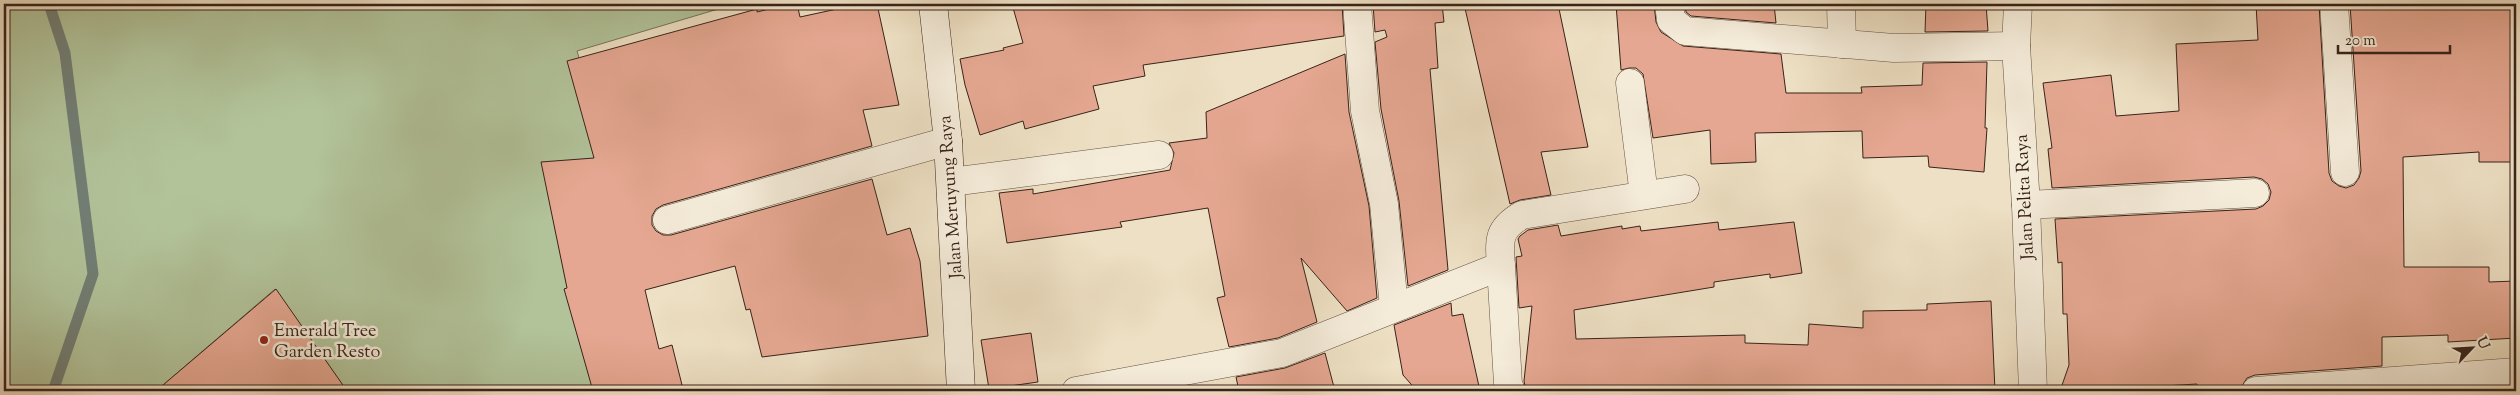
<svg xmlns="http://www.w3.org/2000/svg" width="2520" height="395" viewBox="0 0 2520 395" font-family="'Sorts Mill Goudy',serif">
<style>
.green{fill:#b2c39a;stroke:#75735a}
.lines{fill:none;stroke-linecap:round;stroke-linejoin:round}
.stream{stroke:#727f76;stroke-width:11}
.building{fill:#e5a791;stroke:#38231a}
.minor-casing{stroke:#665244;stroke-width:29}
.secondary-casing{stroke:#38231a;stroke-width:29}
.minor{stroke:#f4ebd9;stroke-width:28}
.secondary{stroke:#f4ebd9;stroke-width:28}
.poi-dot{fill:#8f2418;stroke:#f4ebd9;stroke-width:2}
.labels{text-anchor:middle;stroke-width:5;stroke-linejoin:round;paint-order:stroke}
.street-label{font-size:18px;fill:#38231a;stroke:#f4ebd9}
.poi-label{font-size:18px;fill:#38231a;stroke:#f4ebd9;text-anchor:start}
</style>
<rect width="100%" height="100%" fill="#eee0c4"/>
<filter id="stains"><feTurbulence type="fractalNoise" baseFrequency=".004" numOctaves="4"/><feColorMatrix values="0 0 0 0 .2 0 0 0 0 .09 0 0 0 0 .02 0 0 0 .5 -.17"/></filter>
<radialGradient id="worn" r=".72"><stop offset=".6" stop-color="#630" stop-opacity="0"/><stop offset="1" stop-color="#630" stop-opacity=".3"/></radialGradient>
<polygon class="green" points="4,4 735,4 577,51 626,212 558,238 604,391 347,391 275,289 156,391 4,391"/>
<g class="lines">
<polyline class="stream" points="49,4 65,53 93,274 53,391"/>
</g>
<g class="building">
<polygon points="789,4 797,4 800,17 860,4 877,4 899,105 863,110 872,146 663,205 656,209 652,216 652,225 656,231 663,235 671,235 872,179 887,235 910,228 920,261 928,336 762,357 750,309 746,310 735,266 645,290 659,349 672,345 682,385 660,391 593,391 564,289 567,288 541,162 594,158 567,61 757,9 757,12"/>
<polygon points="1012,4 1342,4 1344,36 1143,65 1145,76 1093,86 1099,109 1025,129 1023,121 980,135 965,85 960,59 1004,50 1003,48 1023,43"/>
<polygon points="1373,4 1442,4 1444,22 1435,23 1438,68 1430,69 1448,270 1408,286 1399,201 1381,109 1375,42 1387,37 1385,30 1375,32"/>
<polygon points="1464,4 1558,4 1588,147 1541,152 1551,195 1520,200 1510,204"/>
<polygon points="1616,4 1654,4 1656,22 1661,32 1683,46 1781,54 1786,93 1862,93 1861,87 1922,85 1923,63 1987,62 1985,128 1987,128 1984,172 1929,167 1928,156 1863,158 1862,131 1755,133 1756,162 1711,164 1710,130 1653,138 1643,74 1636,68 1629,68 1621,70"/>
<polygon points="1685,4 1774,4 1776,23 1691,16 1686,12"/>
<polygon points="1926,4 1986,4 1988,31 1925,32"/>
<polygon points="2256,4 2319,4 2329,173 2332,181 2339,186 2346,188 2354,185 2359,178 2361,171 2350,4 2516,4 2516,162 2479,162 2479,152 2403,157 2404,267 2489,267 2489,282 2516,281 2516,338 2448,342 2448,335 2382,337 2382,366 2255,375 2247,378 2242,386 2204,391 2198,391 2197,384 2130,388 2130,391 2060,391 2069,365 2067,314 2063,314 2062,262 2058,263 2055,219 2256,209 2263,206 2269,200 2271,192 2268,184 2262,179 2254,177 2052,188 2048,149 2052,148 2043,83 2111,75 2116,116 2179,111 2176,44 2258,40"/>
<polygon points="1345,54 1349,112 1369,206 1377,298 1347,311 1301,258 1317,322 1278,338 1229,347 1217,298 1225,296 1208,208 1120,222 1122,227 1007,243 999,193 1033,189 1033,194 1170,170 1174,153 1169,143 1207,138 1206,112"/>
<polygon points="1718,222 1719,230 1794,222 1802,273 1770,278 1770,274 1714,282 1714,287 1574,310 1576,339 1745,335 1745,343 1808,345 1809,324 1863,328 1863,311 1927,310 1927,304 1991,301 1995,391 1526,391 1524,381 1532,306 1519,308 1516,257 1522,256 1518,239 1520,236 1528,230 1558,225 1561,236 1622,226 1622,229 1640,226 1641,231"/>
<polygon points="276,289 347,391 156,391"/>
<polygon points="1451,303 1452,316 1463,314 1480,391 1417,391 1403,375 1394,325"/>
<polygon points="1031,333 1038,382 989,389 981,340"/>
<polygon points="1325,353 1335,391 1239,391 1236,377 1285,368"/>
</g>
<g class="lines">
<defs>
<g id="minor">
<polyline points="1357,4 1365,111 1384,204 1394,307"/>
<polyline points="1669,4 1671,20 1685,31 1894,48 2016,46"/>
<polyline points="1841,4 1842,44"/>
<polyline points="2018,4 2016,46 2026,205 2033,391"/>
<polyline points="2334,4 2345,172"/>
<polyline points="1630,83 1644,195"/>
<polyline points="951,182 1159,155"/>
<polyline points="2026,205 2255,193"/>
<polyline points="667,220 948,141"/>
<path d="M1501,266C1499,239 1498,229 1522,215L1685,189"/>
<polyline points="1076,391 1282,353 1501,266 1508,384 1511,391"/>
<polyline points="2256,391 2516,372"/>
</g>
<polyline id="secondary" points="933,4 948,141 961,391"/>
</defs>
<use href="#minor" class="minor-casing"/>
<use href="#secondary" class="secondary-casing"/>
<use href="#minor" class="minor"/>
<use href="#secondary" class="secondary"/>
</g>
<circle class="poi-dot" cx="264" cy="340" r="5"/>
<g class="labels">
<g class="street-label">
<text transform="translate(950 197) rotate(-94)" y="6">Jalan Meruyung Raya</text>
<text transform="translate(2024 197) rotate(-93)" y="6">Jalan Pelita Raya</text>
</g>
<g class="poi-label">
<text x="274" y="336">Emerald Tree<tspan x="274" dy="21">Garden Resto</tspan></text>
</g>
</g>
<rect width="2520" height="395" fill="none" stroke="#eee0c4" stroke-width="20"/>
<rect x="5" y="5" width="2510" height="385" fill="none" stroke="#38231a" stroke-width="2.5"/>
<rect x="10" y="10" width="2500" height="375" fill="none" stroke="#38231a"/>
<g transform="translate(2472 348) rotate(65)" stroke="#f4ebd9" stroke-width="4" paint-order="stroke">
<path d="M0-4L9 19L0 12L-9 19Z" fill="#38231a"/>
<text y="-8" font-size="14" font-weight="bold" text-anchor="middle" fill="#38231a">U</text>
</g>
<path d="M2338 45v8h112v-8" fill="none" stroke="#38231a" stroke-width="2.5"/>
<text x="2345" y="45" font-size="15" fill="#38231a" stroke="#f4ebd9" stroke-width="4" paint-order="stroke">20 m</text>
<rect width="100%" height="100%" filter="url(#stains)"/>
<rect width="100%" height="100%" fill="url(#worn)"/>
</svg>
